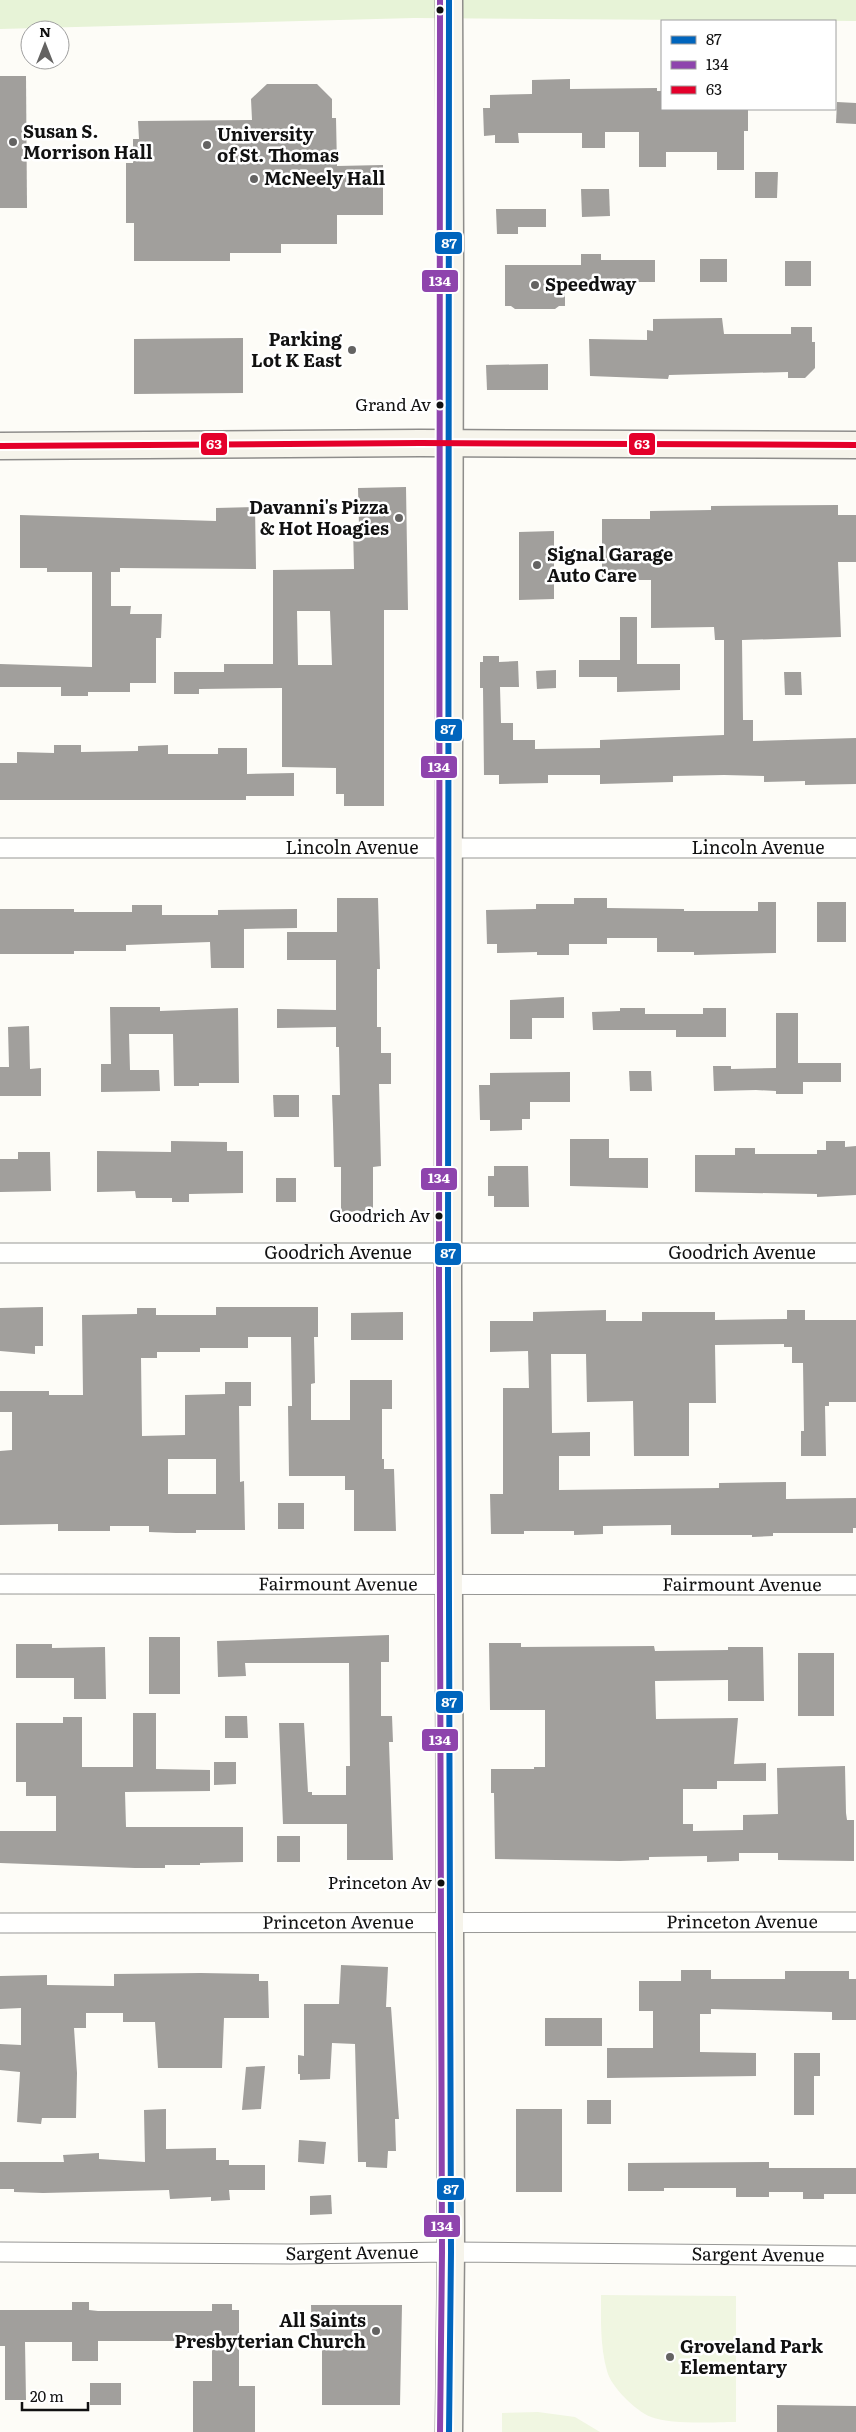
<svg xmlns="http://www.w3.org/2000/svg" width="856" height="2432" viewBox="0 0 856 2432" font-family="Literata,serif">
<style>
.green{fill:#e7f3d7}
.pitch{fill:#f0f6e1}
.building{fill:#a19f9c;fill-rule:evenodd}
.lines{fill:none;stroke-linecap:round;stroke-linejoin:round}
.street-casing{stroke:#979795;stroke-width:21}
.secondary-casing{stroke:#8e8d8b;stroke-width:29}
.street{stroke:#fffffe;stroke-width:19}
.secondary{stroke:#f6f4eb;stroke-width:26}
.bus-1-casing{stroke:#fff;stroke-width:10}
.bus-2-casing{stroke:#fff;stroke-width:10}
.bus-3-casing{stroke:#fff;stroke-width:10}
.bus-1{stroke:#0065bd;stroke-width:6}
.bus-2{stroke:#8e44ad;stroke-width:6}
.bus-3{stroke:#e4002b;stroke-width:6}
.bus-dot{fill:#111;stroke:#fff;stroke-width:2}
.poi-dot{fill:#646362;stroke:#fff;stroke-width:2}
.labels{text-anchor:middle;stroke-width:5;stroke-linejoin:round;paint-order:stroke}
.bus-label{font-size:17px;fill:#111;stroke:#fff;text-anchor:end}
.poi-label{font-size:18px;font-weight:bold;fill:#111;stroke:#fff;text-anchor:start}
.street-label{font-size:18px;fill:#111;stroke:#fff}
.line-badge{stroke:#fff;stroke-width:2}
.badge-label{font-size:14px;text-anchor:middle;font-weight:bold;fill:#fff}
</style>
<rect width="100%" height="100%" fill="#fdfcf7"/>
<polygon class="green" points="0,0 856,0 856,21 414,18 0,29"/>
<g class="pitch">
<path d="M601,2295L736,2296V2422C713,2422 672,2425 651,2417C636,2411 611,2387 607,2371C600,2346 601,2320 601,2295Z"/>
<polygon points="538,2412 575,2417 600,2432 502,2432 502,2413"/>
</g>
<g class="building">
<polygon points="0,76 26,76 27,208 0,208"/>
<polygon points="570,79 570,89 657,88 657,91 662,91 662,109 748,109 748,131 744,131 744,170 717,170 717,152 666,152 666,167 639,167 639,132 605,132 605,148 582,148 582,133 518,133 519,143 495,143 495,135 484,136 483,108 490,108 490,95 532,94 532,80"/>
<polygon points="267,84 317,84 332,99 332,118 336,118 337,166 383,165 383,215 337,215 337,244 281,244 281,253 230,253 230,261 134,261 134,223 126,223 126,163 133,163 133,139 139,139 138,121 252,120 251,99"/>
<polygon points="837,102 856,103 856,124 836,123"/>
<polygon points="755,172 778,172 777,198 755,198"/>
<polygon points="581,189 609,189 610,216 582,217"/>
<polygon points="496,209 546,209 546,227 518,227 518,234 497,234"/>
<polygon points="581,254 601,254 601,260 655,260 655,282 601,282 601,287 565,287 565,306 559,306 555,309 515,309 511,306 505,306 505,265 581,265"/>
<rect x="700" y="259" width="27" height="23"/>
<rect x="785" y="261" width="26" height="25"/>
<polygon points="722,318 724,334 791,334 791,327 812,327 812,342 815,342 815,368 805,378 788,378 788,372 669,375 668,379 590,376 589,339 647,340 647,330 653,331 653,319"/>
<polygon points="243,338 243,393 134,394 134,339"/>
<polygon points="548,364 548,390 487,390 486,365"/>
<path d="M406,487L408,610H384V806H344V794H336V768L282,767V688L199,689V694H174V672H224V664H273V570L354,569L353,526H359L358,488ZM297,611H330L332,665H298Z"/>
<polygon points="838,505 838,515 856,515 856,562 838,562 841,637 742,640 743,720 753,720 753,741 856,738 856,784 805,785 805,781 764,782 764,776 724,775 673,776 673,782 600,784 600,775 548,775 548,783 499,784 499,775 484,775 483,688 480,688 480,662 483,662 483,656 499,656 499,662 518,661 519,687 500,687 501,723 513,723 513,740 535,740 535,749 600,748 600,740 724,735 724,640 715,640 714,627 651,628 651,580 602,580 602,519 650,519 650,511 711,510 711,506"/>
<polygon points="255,507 256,569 120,568 120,572 111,572 111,606 131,606 130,614 162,614 161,638 156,638 156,683 130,683 130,692 88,692 88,696 61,696 61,687 0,687 0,664 92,667 92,572 47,572 47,568 20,568 20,515 216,521 216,508"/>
<polygon points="554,531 554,599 519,600 519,532"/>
<polygon points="620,617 637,617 637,664 680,664 680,690 617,692 617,677 579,677 579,660 620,660"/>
<polygon points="556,670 556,688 537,689 536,671"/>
<polygon points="784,672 801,672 802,695 785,695"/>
<polygon points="54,745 81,745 81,752 138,751 138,746 168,745 168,754 218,754 218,748 247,748 247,774 294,773 294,796 246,796 246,800 0,800 0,763 17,763 17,752 54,753"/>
<polygon points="337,898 378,898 380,969 377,969 377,1027 381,1027 381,1053 391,1053 391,1084 379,1084 381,1166 373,1167 373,1211 341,1212 341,1167 334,1167 333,1124 332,1095 340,1095 339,1047 336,1047 336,1027 277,1028 277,1009 336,1010 336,960 287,960 287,932 337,932"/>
<polygon points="574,898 607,898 607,908 684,909 684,911 758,911 758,902 776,902 776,953 694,955 694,952 657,952 657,938 607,938 607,944 569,944 569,955 537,955 537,952 497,953 497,944 487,944 486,910 536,909 536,904 574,904"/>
<rect x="817" y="902" width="29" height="40"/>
<polygon points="132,905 162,905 162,915 218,915 218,910 297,909 297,928 244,929 244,968 211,968 210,942 126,945 126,951 74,951 74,954 0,954 0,909 74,909 74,912 132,912"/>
<polygon points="564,997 564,1018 532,1018 532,1039 510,1039 510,1000"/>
<polygon points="110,1007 160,1007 160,1011 238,1008 239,1083 199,1083 199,1086 174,1086 173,1034 129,1034 130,1070 159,1070 160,1091 101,1092 101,1064 111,1064"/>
<polygon points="620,1008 645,1008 645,1014 703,1014 703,1008 726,1008 726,1037 676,1037 676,1030 593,1030 592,1012 620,1011"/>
<polygon points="776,1013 798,1013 798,1063 841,1063 841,1082 803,1082 803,1094 776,1094 776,1091 756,1090 714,1091 713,1066 731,1066 731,1069 776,1068"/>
<polygon points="29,1026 30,1069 41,1068 41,1096 0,1096 0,1067 9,1067 8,1027"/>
<polygon points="629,1071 651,1071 652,1091 630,1091"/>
<polygon points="570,1072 570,1102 530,1102 530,1119 522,1119 522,1130 490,1131 490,1120 480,1120 479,1085 490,1085 490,1073"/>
<polygon points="273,1095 299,1095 299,1117 274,1117"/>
<polygon points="570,1139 609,1139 609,1158 648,1158 648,1188 570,1186"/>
<polygon points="171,1141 227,1142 227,1151 243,1151 243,1193 189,1194 189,1202 172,1202 172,1198 136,1198 135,1191 97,1192 97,1151 171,1152"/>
<polygon points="826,1141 845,1141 845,1147 856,1146 856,1195 817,1197 817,1194 695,1192 695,1155 735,1155 735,1148 755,1148 755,1154 817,1154 817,1150 826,1150"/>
<polygon points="18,1152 50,1152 51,1191 0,1192 0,1159 18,1159"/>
<polygon points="494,1166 528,1166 529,1207 494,1207 494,1196 488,1196 488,1176 494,1176"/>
<rect x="276" y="1178" width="20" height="24"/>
<polygon points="43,1307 43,1346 35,1346 35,1354 0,1351 0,1308"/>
<path d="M216,1307H318V1337H314L315,1383L311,1384V1420H350V1380H392V1409H382V1459H384V1469H394L396,1531H354V1490H345V1476H289L288,1406H292L291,1337H248V1348H200V1352H157V1358H141L142,1436L185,1435V1395L225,1394V1382H251V1406H239L240,1482L244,1481L245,1530H196V1533H176L149,1532V1526H110V1531H58V1524L0,1525V1451L12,1450V1412H0V1391H49V1395H83L82,1315L137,1314V1308H156V1315H216ZM168,1459H216V1494H168Z"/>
<polygon points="606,1310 606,1321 642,1321 642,1312 715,1312 715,1320 787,1319 787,1310 805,1310 805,1320 856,1320 856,1402 829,1402 829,1406 825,1406 826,1456 801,1456 801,1431 804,1431 803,1363 792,1363 792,1347 784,1347 784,1344 715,1345 716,1403 689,1403 689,1456 634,1456 633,1401 587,1402 586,1354 551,1354 552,1433 590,1432 590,1456 559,1456 559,1490 719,1488 719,1483 786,1482 786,1499 856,1498 856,1528 853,1528 853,1533 773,1533 773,1536 752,1537 752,1535 671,1535 671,1525 603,1526 603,1534 574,1535 574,1531 524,1531 524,1534 491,1534 490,1494 503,1494 503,1388 529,1388 528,1351 490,1352 490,1321 533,1321 533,1312"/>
<polygon points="403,1312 403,1340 351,1340 351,1313"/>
<rect x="278" y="1503" width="26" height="26"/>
<polygon points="389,1635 389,1662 381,1662 381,1716 392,1716 393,1742 389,1742 393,1860 347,1860 347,1824 283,1824 279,1723 304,1723 308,1792 312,1792 312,1795 346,1795 346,1766 350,1766 349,1663 245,1663 246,1676 218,1677 217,1641"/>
<rect x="149" y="1637" width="31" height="57"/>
<polygon points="489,1643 521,1643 521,1647 654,1646 655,1651 728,1650 728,1647 763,1647 764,1701 728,1701 728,1680 655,1681 656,1719 738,1718 734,1764 766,1763 766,1781 717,1781 717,1789 683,1789 683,1824 693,1824 693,1831 743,1830 743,1815 778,1814 777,1768 845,1766 846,1813 847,1820 854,1820 854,1861 778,1860 778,1853 739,1853 739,1861 707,1862 707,1856 649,1857 649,1860 620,1861 495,1859 494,1793 491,1793 491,1769 534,1769 534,1767 545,1767 545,1710 490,1710"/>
<polygon points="16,1644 52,1644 52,1648 105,1647 106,1699 74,1699 74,1678 16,1678"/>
<rect x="798" y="1653" width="36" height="63"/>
<polygon points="133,1713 156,1713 156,1769 210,1770 210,1791 125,1792 126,1827 243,1827 243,1862 200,1863 200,1865 165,1865 165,1868 135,1868 0,1863 0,1831 56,1831 56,1796 26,1796 26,1782 16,1782 16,1723 63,1723 63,1717 82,1717 82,1767 133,1767"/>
<polygon points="225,1716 247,1716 248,1738 225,1738"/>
<polygon points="214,1762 236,1762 236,1784 214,1785"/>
<rect x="277" y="1836" width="23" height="26"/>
<polygon points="341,1965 388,1967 386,2007 391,2007 399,2119 395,2119 396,2151 388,2151 387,2168 366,2167 366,2162 358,2162 355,2044 332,2043 330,2079 300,2080 300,2074 298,2074 298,2055 304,2056 304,2004 339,2004"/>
<polygon points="681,1970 711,1970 711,1979 785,1979 785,1971 849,1971 849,1979 856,1979 856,2020 832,2020 832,2012 711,2009 711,2014 700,2014 700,2052 756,2053 756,2076 607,2078 607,2048 653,2048 653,2011 639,2011 639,1981 681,1981"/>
<polygon points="201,1973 259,1974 259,1981 268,1981 269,2018 224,2018 222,2068 158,2068 155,2022 123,2022 123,2013 86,2013 86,2028 74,2028 77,2073 76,2118 42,2118 41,2124 17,2122 20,2072 0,2070 0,2044 21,2045 21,2008 0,2009 0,1976 47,1975 47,1985 114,1986 114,1974"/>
<rect x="545" y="2018" width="57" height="28"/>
<polygon points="794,2053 820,2053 820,2076 814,2076 814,2115 794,2115"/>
<polygon points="265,2066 261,2109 242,2110 246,2067"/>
<rect x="587" y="2100" width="24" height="24"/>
<polygon points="166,2109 166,2149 216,2148 216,2160 229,2160 229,2165 265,2165 265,2190 229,2190 230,2200 211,2201 211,2197 170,2199 169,2190 43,2193 14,2192 14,2189 0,2189 0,2162 64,2162 63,2155 99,2153 99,2159 145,2162 144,2110"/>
<rect x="516" y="2109" width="46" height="83"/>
<polygon points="299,2140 326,2142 324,2164 298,2162"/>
<polygon points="769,2162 769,2168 856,2168 856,2194 824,2194 824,2199 803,2199 803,2192 769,2192 769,2197 736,2197 736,2188 664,2188 664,2191 628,2191 628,2163"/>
<polygon points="331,2195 332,2214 310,2215 310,2196"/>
<polygon points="72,2302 89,2302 89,2310 98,2311 212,2311 212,2304 232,2304 232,2310 239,2310 239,2386 255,2386 255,2432 193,2432 193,2381 212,2381 212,2341 98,2341 98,2361 72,2361 72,2342 25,2342 26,2400 5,2400 5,2346 0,2346 0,2310 72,2310"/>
<polygon points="311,2305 402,2305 400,2405 322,2405 322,2344 312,2344"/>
<rect x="90" y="2383" width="31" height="22"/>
<polygon points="777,2405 856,2406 856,2432 777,2432"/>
</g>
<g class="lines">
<defs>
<g id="street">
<path id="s1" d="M0,848H856"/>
<path id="s2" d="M0,1253H856"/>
<path id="s3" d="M0,1584L856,1585"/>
<path id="s4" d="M0,1923L856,1922"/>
<path id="s5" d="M0,2252L291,2254L451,2252L856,2256"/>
</g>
<g id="secondary">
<polyline points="449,0 450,244 448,1281 451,2252 449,2432"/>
<polyline points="0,446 420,443 856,445"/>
</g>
</defs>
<use href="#street" class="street-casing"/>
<use href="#secondary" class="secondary-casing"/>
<use href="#street" class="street"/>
<use href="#secondary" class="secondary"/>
<defs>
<polyline id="bus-1" points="449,0 448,1281 451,2252 449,2432"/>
<polyline id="bus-2" points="440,0 439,1281 442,2252 440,2432"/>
<polyline id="bus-3" points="0,446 420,443 856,445"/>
</defs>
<use href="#bus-1" class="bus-1-casing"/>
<use href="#bus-2" class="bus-2-casing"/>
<use href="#bus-3" class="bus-3-casing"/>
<use href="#bus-1" class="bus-1"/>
<use href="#bus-2" class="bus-2"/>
<use href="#bus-3" class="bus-3"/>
</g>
<g class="bus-dot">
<circle cx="440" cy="10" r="4.5"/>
<circle cx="440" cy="405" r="4.5"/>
<circle cx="439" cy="1216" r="4.5"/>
<circle cx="441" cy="1883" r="4.5"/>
</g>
<g class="poi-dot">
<circle cx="13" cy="142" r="5"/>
<circle cx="207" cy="145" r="5"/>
<circle cx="254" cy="179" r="5"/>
<circle cx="535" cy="285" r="5"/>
<circle cx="352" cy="350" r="5"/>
<circle cx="399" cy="518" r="5"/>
<circle cx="537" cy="565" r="5"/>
<circle cx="376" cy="2331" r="5"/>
<circle cx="670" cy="2357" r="5"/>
</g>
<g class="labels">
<g class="bus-label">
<text x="431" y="411">Grand Av</text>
<text x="430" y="1222">Goodrich Av</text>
<text x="432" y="1889">Princeton Av</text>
</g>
<g class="poi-label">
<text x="23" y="138">Susan S.<tspan x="23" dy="21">Morrison Hall</tspan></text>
<text x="217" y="141">University<tspan x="217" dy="21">of St. Thomas</tspan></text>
<text x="264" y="185">McNeely Hall</text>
<text x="545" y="291">Speedway</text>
<text x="342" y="346" text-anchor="end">Parking<tspan x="342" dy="21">Lot K East</tspan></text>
<text x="389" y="514" text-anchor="end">Davanni's Pizza<tspan x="389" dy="21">&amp; Hot Hoagies</tspan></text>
<text x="547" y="561">Signal Garage<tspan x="547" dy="21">Auto Care</tspan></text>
<text x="366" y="2327" text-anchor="end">All Saints<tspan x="366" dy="21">Presbyterian Church</tspan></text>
<text x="680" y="2353">Groveland Park<tspan x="680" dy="21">Elementary</tspan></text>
</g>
<g class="street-label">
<text dy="6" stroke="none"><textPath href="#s1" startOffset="758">Lincoln Avenue</textPath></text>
<text dy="6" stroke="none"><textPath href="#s1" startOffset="352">Lincoln Avenue</textPath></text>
<text dy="6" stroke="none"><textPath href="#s2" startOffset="338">Goodrich Avenue</textPath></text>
<text dy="6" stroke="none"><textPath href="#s2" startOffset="742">Goodrich Avenue</textPath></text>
<text dy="6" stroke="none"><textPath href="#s3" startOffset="338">Fairmount Avenue</textPath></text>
<text dy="6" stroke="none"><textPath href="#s3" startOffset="742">Fairmount Avenue</textPath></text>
<text dy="6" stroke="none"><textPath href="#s4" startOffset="338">Princeton Avenue</textPath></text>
<text dy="6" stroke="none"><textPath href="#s4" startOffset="742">Princeton Avenue</textPath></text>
<text dy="6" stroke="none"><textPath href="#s5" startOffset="352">Sargent Avenue</textPath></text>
<text dy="6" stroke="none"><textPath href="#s5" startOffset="758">Sargent Avenue</textPath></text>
</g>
</g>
<g class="line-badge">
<rect x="434" y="231" width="29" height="24" rx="5" fill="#0065bd"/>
<rect x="421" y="269" width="38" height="24" rx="5" fill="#8e44ad"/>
<rect x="628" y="432" width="28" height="24" rx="5" fill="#e4002b"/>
<rect x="200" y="432" width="28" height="24" rx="5" fill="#e4002b"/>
<rect x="434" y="718" width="29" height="24" rx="5" fill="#0065bd"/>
<rect x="420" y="755" width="38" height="24" rx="5" fill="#8e44ad"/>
<rect x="420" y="1167" width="38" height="24" rx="5" fill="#8e44ad"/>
<rect x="434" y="1242" width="28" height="24" rx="5" fill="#0065bd"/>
<rect x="435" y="1690" width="29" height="24" rx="5" fill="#0065bd"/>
<rect x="421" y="1728" width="38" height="24" rx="5" fill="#8e44ad"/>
<rect x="436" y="2177" width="29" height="24" rx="5" fill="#0065bd"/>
<rect x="423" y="2214" width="38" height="24" rx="5" fill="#8e44ad"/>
</g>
<g class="badge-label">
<text x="449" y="248">87</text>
<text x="440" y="286">134</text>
<text x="642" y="449">63</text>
<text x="214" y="449">63</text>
<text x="448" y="734">87</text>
<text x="439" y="772">134</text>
<text x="439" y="1183">134</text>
<text x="448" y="1258">87</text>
<text x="449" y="1707">87</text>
<text x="440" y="1745">134</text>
<text x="451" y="2194">87</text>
<text x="442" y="2231">134</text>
</g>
<rect x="661" y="20" width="175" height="90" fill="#ffffff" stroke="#a0a0a0"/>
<rect x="671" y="36" width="25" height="8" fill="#0065bd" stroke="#a0a0a0"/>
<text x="706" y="45" font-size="15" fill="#111111">87</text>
<rect x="671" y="61" width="25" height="8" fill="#8e44ad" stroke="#a0a0a0"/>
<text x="706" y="70" font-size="15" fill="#111111">134</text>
<rect x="671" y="86" width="25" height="8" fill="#e4002b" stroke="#a0a0a0"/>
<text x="706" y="95" font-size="15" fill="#111111">63</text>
<g transform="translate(45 45)"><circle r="24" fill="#ffffff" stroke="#a0a0a0"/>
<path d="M0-4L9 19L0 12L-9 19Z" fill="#646362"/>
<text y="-8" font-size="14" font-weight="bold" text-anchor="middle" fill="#111111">N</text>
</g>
<path d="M22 2402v8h66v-8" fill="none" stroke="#111111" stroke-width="2.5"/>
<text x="30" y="2402" font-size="15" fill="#111111" stroke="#ffffff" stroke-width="4" paint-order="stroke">20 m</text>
</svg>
